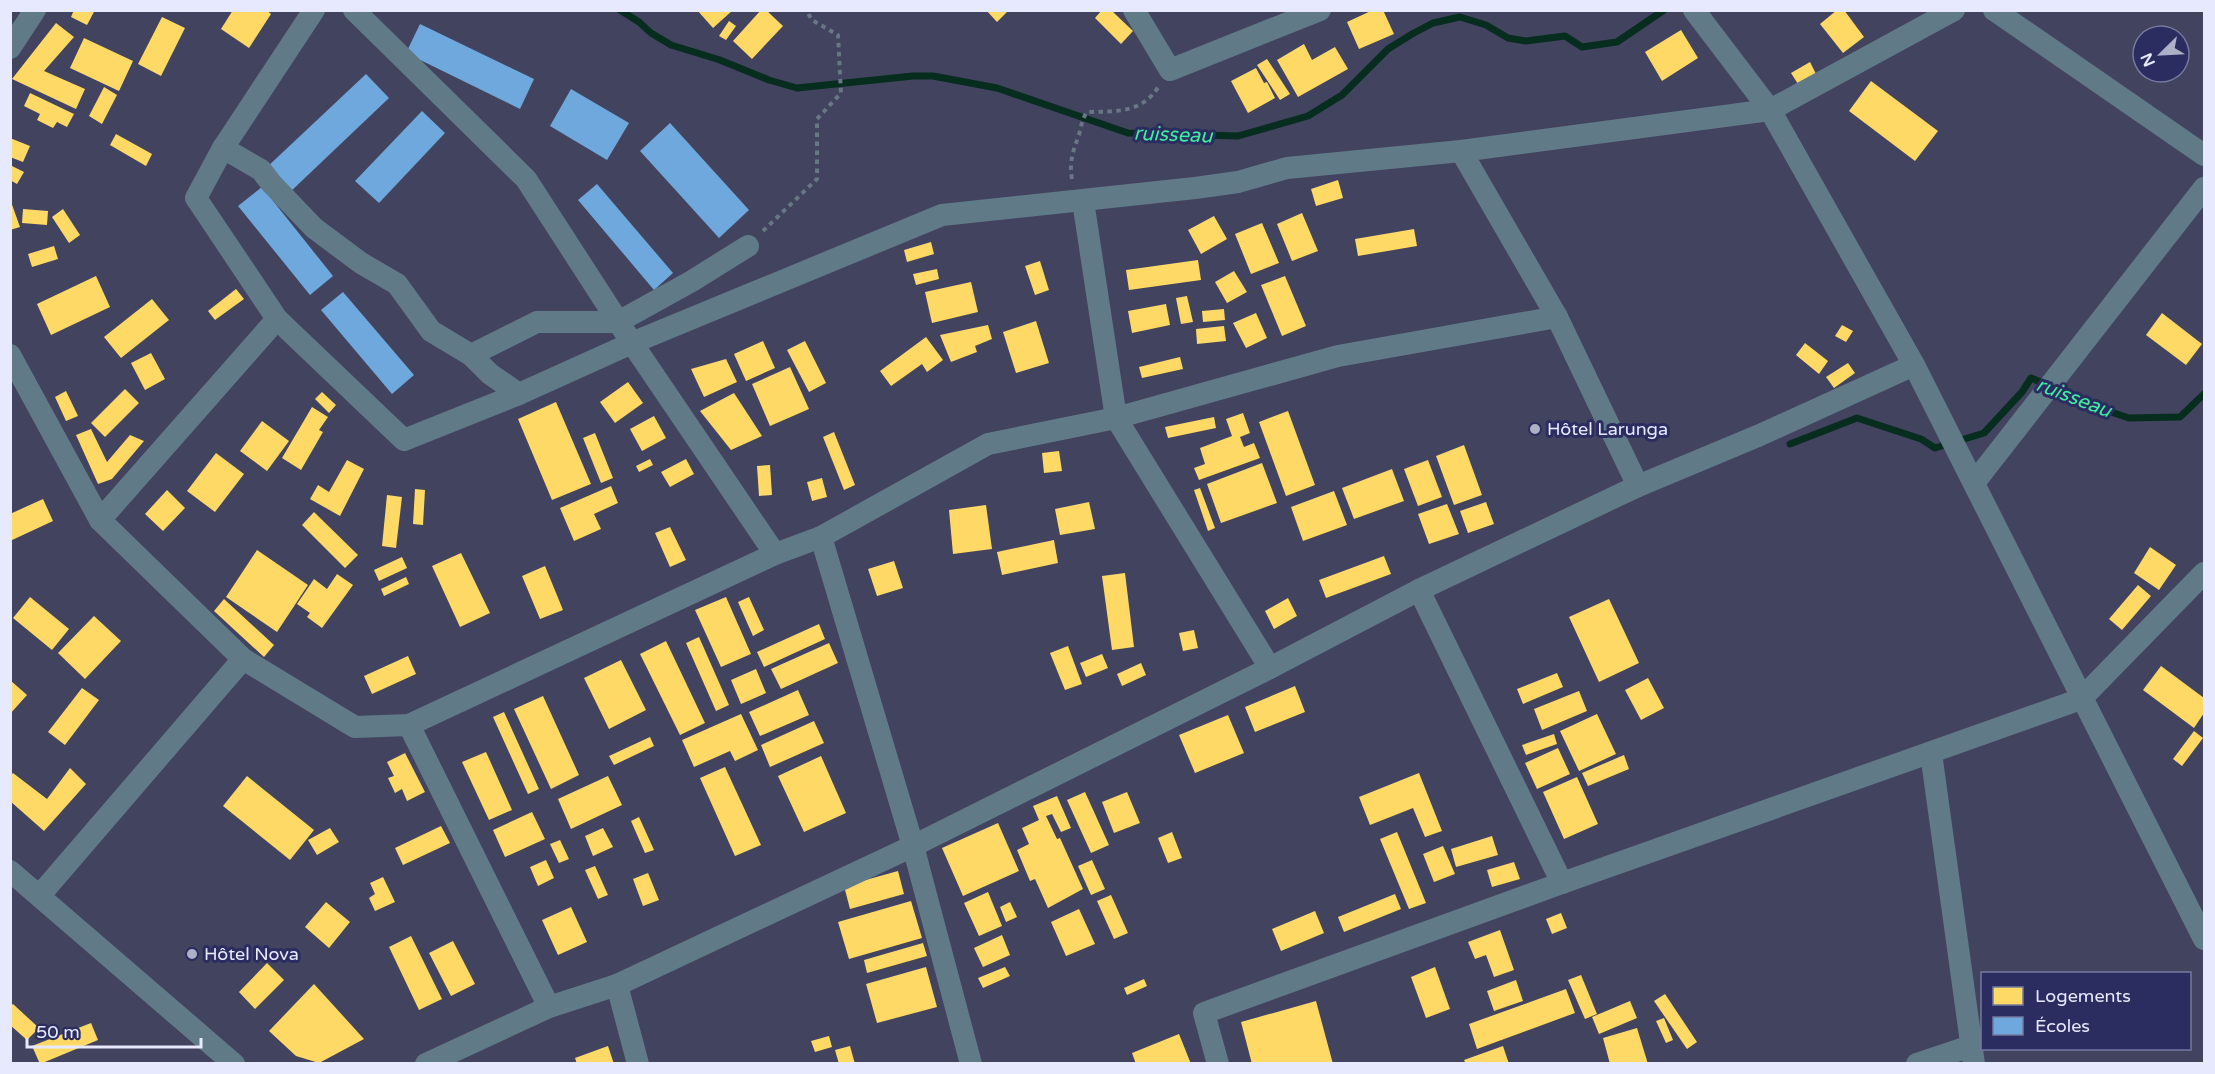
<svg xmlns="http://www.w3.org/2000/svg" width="2215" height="1074" viewBox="0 0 2215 1074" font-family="'Varela Round',sans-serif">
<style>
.homes{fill:#ffd966}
.schools{fill:#6fa8dc}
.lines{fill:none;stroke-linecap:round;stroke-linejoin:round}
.stream{stroke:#062d1e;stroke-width:7}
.path{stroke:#677884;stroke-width:4;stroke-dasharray:4.5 4.5;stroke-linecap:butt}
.minor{stroke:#617a88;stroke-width:22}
.poi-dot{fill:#adb0c6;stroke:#2b2d60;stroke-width:2}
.labels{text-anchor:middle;stroke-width:6;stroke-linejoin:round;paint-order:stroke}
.poi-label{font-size:18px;fill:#e7eafe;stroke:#2b2d60;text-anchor:start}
.water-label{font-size:20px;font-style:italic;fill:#3feda0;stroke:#2b2d60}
</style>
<rect width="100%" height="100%" fill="#42435f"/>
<g class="homes">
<polygon points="74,10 95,10 87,25 71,17"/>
<polygon points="233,10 266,10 271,14 249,48 221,29"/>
<polygon points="697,10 733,10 713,28"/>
<polygon points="761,10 766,10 783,26 752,59 733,41"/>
<polygon points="986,10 1009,10 997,22"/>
<polygon points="1102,10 1111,10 1133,31 1121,44 1095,18"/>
<polygon points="1373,10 1383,10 1394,34 1359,49 1347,22"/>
<polygon points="1837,10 1844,10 1864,37 1843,53 1820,24"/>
<polygon points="162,17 185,28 161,76 138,64"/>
<polygon points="729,21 736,26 726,40 719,36"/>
<polygon points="56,23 74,37 44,71 85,89 76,109 12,79"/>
<polygon points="1681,30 1698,58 1662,81 1645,52"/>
<polygon points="84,38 133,61 119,91 70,68"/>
<polygon points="1304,44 1312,60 1335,47 1348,69 1298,97 1277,60"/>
<polygon points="1267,59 1290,94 1280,100 1257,65"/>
<polygon points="1810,62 1816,74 1798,84 1791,73"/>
<polygon points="1256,68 1264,83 1267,82 1275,98 1248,113 1231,81"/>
<polygon points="1871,81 1938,131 1915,161 1849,111"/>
<polygon points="104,87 117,95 102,124 89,116"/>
<polygon points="30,93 74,114 67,127 57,122 53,128 37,120 40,114 24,106"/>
<polygon points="116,134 152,154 146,166 110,145"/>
<polygon points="10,138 30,146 23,162 10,157"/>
<polygon points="10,165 24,172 17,184 10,180"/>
<polygon points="1338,180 1343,198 1316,206 1311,189"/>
<polygon points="10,199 20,227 10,230"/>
<polygon points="23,209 48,211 47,225 22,223"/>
<polygon points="63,209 80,235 69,243 52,217"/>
<polygon points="1302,213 1318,251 1292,261 1277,224"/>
<polygon points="1214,216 1227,239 1201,254 1188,230"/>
<polygon points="1262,223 1279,263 1251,274 1235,234"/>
<polygon points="1414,229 1417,246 1358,256 1355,239"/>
<polygon points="931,242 934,254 907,262 904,250"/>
<polygon points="54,246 58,259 32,267 28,254"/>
<polygon points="1198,260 1201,280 1129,290 1126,270"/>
<polygon points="1040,261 1049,290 1035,295 1025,266"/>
<polygon points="937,269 939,279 916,285 913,274"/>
<polygon points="1234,271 1247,292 1227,303 1215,282"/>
<polygon points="96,276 110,307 51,335 37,304"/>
<polygon points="1285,276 1306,326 1282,336 1261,285"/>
<polygon points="971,282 978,312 932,323 925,292"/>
<polygon points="236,289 244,299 215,320 208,311"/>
<polygon points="1187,296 1193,322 1181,324 1176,298"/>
<polygon points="152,299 169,320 121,358 104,337"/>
<polygon points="1166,304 1170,325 1132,333 1128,311"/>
<polygon points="1224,309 1225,320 1203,322 1202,311"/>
<polygon points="1256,313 1267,338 1246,348 1233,323"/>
<polygon points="2162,313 2202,344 2186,365 2146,335"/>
<polygon points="1036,321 1049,363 1016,373 1003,332"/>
<polygon points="988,325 992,339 975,346 977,352 951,362 940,335"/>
<polygon points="1842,325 1853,331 1846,342 1835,336"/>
<polygon points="1224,326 1226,341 1197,344 1196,329"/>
<polygon points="926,337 943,360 927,372 922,364 891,386 880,371"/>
<polygon points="763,341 775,368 746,381 734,354"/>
<polygon points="805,341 826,383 809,392 787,350"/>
<polygon points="1805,343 1828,361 1819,374 1796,355"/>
<polygon points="151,353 165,379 145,390 131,363"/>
<polygon points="1180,357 1183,369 1142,378 1139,367"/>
<polygon points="726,359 737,382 704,397 691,369"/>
<polygon points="1848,363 1855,373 1834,388 1826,377"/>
<polygon points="790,367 809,409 770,426 752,384"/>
<polygon points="628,382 643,403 615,423 600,402"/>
<polygon points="125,389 139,403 105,437 91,423"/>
<polygon points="66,391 78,416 66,421 55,397"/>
<polygon points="322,392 336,405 329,413 315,399"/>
<polygon points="734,393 762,436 731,450 700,411"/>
<polygon points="556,402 591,484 552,500 518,419"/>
<polygon points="312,407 328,417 319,430 323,432 301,470 282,458"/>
<polygon points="1288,411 1315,485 1286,496 1259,422"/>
<polygon points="1243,413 1250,433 1240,437 1244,447 1254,443 1260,458 1199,480 1194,468 1205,464 1200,448 1232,436 1226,419"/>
<polygon points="654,416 666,438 642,451 630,429"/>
<polygon points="1214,417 1216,428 1168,438 1165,427"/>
<polygon points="262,421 289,441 267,471 240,451"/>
<polygon points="91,429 107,462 130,435 144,441 112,479 98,484 76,435"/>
<polygon points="834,432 855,485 844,490 823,437"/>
<polygon points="595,433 613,478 601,483 583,438"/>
<polygon points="1464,445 1482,495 1454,505 1436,456"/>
<polygon points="1059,451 1062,471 1044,473 1042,453"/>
<polygon points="216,453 244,474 215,512 187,491"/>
<polygon points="650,459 653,465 639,472 636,466"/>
<polygon points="686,459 694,474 670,487 661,472"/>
<polygon points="347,460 364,469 340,516 310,499 318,485 329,492"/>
<polygon points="1428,460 1442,497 1418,506 1404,469"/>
<polygon points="1262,463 1277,503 1221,523 1207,484"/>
<polygon points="770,465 772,495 759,496 757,466"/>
<polygon points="1392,469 1404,501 1354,519 1342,488"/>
<polygon points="822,478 827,497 812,501 807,482"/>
<polygon points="611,486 618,503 594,514 601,529 574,541 560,508"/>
<polygon points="1200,488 1215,528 1208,531 1194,490"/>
<polygon points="415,489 425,490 423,525 413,524"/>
<polygon points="167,490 185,508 163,531 145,514"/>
<polygon points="1334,491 1347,525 1303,541 1291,507"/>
<polygon points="387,495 402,497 396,548 382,546"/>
<polygon points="43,499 53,521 10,541 10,514"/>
<polygon points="1089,502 1095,529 1060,535 1055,509"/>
<polygon points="1486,502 1494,524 1468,533 1460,511"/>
<polygon points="1447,504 1459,534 1429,544 1418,514"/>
<polygon points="986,505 992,549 953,554 949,510"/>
<polygon points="314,512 358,555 345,568 302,525"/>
<polygon points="670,527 686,560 670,567 655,533"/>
<polygon points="1054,540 1058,563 1002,575 997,552"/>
<polygon points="2150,547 2176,565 2159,590 2134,573"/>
<polygon points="257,550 308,585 277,632 226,597"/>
<polygon points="461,553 490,613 460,627 432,566"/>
<polygon points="1384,556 1391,574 1326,598 1319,580"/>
<polygon points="402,557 407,568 379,581 374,570"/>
<polygon points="894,561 903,588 877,596 868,569"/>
<polygon points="545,566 563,610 540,619 522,576"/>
<polygon points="1125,573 1134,647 1112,650 1102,576"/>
<polygon points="337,574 353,585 322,628 307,617 310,613 297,604 314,579 327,589"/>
<polygon points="406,577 409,584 384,596 381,589"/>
<polygon points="2138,585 2151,596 2122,630 2109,619"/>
<polygon points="30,597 69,629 52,650 13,618"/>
<polygon points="726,597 751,654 721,667 695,610"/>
<polygon points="749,597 764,630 753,636 738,602"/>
<polygon points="1288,598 1297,616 1274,629 1265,611"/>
<polygon points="224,599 274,645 264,657 214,611"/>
<polygon points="1609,599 1639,663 1599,682 1569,617"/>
<polygon points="94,616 121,641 85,679 58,653"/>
<polygon points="819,624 825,639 764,667 757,652"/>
<polygon points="1194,630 1198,648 1183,651 1179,633"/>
<polygon points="699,637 729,705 716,711 686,643"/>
<polygon points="666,641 705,723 680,735 640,654"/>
<polygon points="829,643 838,663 781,689 771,669"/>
<polygon points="1068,646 1082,684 1065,690 1050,653"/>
<polygon points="1102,654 1108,668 1086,677 1080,663"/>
<polygon points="408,656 416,674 372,694 364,676"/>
<polygon points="621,660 646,710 609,729 584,678"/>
<polygon points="1141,663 1146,675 1122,686 1117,674"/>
<polygon points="2161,666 2204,698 2204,713 2194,728 2143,690"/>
<polygon points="756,669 766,693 741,704 731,680"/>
<polygon points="1557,673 1563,687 1523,704 1517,689"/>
<polygon points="1648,678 1664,708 1641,720 1625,690"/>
<polygon points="10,680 27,695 10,714"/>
<polygon points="1295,686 1305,712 1255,732 1245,707"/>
<polygon points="82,688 99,700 65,745 48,732"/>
<polygon points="798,690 809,715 760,736 749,712"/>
<polygon points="1579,691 1587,711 1542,730 1534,709"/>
<polygon points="543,696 579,775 551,789 514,709"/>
<polygon points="504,712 539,789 528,794 493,717"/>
<polygon points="741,714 758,750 735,761 730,751 694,767 682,740"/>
<polygon points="1597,714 1616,754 1579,771 1560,731"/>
<polygon points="1228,715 1244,753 1195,773 1179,735"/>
<polygon points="814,721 824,743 770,767 761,745"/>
<polygon points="2194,731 2203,738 2182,766 2173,759"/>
<polygon points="1554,734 1557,744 1526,755 1522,745"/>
<polygon points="650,737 654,746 614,765 609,756"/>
<polygon points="1558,748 1570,774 1537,789 1525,763"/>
<polygon points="486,752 512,810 489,820 462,762"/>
<polygon points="405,753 425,792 407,801 402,789 395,793 388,778 394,776 387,762"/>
<polygon points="1624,755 1629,769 1588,786 1582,773"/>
<polygon points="821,756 846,813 804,832 778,776"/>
<polygon points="725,767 761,845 735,856 700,778"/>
<polygon points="70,768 86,784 44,831 10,801 10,776 13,773 47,799"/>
<polygon points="1419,773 1442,831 1425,837 1413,808 1370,825 1359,797"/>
<polygon points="247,776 314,830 290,860 223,806"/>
<polygon points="608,776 622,805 571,829 558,799"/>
<polygon points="1577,777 1598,824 1564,839 1543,792"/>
<polygon points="1085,792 1109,845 1091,853 1067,800"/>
<polygon points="1127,792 1140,823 1114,833 1102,802"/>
<polygon points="1057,796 1071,828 1061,832 1052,814 1046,816 1057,839 1060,838 1083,889 1048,908 1035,879 1030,881 1017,850 1029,844 1022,828 1039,820 1033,806"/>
<polygon points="532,812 545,839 505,857 493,830"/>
<polygon points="639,817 654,850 645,853 631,821"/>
<polygon points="998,823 1019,871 963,896 942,848"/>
<polygon points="441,826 450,843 403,865 395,848"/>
<polygon points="330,828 339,842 317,855 308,840"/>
<polygon points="603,828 613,847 593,856 585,836"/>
<polygon points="1172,832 1182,858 1168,863 1158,838"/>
<polygon points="1397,832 1426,903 1409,909 1380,839"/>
<polygon points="1492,836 1498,855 1456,867 1451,849"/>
<polygon points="560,840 569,859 559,863 550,844"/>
<polygon points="1443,846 1455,874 1434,882 1423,854"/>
<polygon points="546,860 554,878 538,886 530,867"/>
<polygon points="1092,860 1105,889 1091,895 1078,866"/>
<polygon points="1514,862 1520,879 1492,887 1487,870"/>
<polygon points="595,866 608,895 598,899 585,870"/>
<polygon points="898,871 904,894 850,909 844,886"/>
<polygon points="648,873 659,900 643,906 633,879"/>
<polygon points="383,877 395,902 375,911 369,898 375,894 370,883"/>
<polygon points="988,892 1002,926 979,936 964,903"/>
<polygon points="1395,894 1401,909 1344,932 1338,917"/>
<polygon points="1111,895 1128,933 1114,939 1097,901"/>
<polygon points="911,901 922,938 849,959 838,922"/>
<polygon points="326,902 350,922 329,948 305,927"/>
<polygon points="1010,902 1017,917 1006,922 1000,907"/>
<polygon points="571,907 587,942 558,955 542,920"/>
<polygon points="1079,909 1095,944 1066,956 1051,922"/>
<polygon points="1315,911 1324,933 1281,951 1272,929"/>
<polygon points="1561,913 1567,928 1552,934 1546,919"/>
<polygon points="1500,930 1514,970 1494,977 1486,955 1475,959 1468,942"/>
<polygon points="1002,935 1010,955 983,967 974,948"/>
<polygon points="411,936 442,999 419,1010 389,947"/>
<polygon points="453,941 475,984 451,996 429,953"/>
<polygon points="923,943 927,956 867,973 864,960"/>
<polygon points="267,963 284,980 255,1009 239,992"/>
<polygon points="926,967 937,1007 877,1023 866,984"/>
<polygon points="1005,967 1010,976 983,988 978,978"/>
<polygon points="1435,967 1450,1009 1426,1018 1411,977"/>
<polygon points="1581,975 1597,1014 1585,1019 1568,980"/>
<polygon points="1144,979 1147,986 1127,995 1124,988"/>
<polygon points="1516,980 1523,1001 1494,1011 1487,991"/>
<polygon points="314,984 364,1039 319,1063 296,1056 269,1031"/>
<polygon points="1566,989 1575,1013 1477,1049 1469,1024"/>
<polygon points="1665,994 1697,1042 1687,1049 1654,1001"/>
<polygon points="1316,1001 1333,1064 1252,1064 1241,1022"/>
<polygon points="1630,1001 1637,1018 1599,1034 1592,1017"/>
<polygon points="13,1004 39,1028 27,1040 10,1025 10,1006"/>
<polygon points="1664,1018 1673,1040 1666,1043 1656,1021"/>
<polygon points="91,1023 98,1040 40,1064 32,1046"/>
<polygon points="1637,1028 1648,1064 1610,1064 1603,1038"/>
<polygon points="1179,1034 1191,1064 1136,1064 1132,1053"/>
<polygon points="829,1036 832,1047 815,1052 811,1041"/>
<polygon points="608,1046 614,1064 577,1064 575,1058"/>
<polygon points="850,1046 855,1064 839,1064 835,1050"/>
<polygon points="1503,1046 1509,1064 1466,1064 1464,1060"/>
</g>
<g class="schools">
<polygon points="420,24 534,79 520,109 406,53"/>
<polygon points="366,74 389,98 288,194 265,169"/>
<polygon points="571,89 629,123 607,160 550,126"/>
<polygon points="422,111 445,133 379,203 355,181"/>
<polygon points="670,123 749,210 719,238 640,151"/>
<polygon points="597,184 673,273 654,290 578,200"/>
<polygon points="262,187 333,276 310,295 238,206"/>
<polygon points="343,292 414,375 392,394 321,310"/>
</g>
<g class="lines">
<g class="stream">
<polyline points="620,10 639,22 651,33 671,45 720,60 769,80 797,88 913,76 933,76 997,88 1128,133 1238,136 1308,116 1342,95 1388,49 1412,34 1433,23 1460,17 1486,25 1508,38 1526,41 1565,36 1582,47 1617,42 1664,10"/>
<polyline points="1790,444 1857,418 1921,439 1935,448 1984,433 2022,392 2031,378 2068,393 2093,406 2129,418 2180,417 2204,394"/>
</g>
<g class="path">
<path d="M1072,179C1069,162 1073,151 1079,135C1081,127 1082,119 1087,112C1117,111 1141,114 1159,86"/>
<polyline points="763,231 817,179 817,119 841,93 838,35 812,20 806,10"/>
</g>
<g class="minor">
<polyline points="354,10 526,179 632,343 942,215 1195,188 1238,182 1287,168 1461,151 1770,110 1954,10"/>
<polyline points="1134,10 1170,70 1320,10"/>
<polyline points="1694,10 1770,110 1914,365 2204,939"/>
<polyline points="1994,10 2204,155"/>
<polyline points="10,48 35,10"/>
<polyline points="223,148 261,170 271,183 314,228 361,263 397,284 431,331 471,355 490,374 519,394"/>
<polyline points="1461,151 1557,317 1638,486"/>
<polyline points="1083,201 1116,418 1270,668"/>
<polyline points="277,319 196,198 223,148 314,10"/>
<polyline points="10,355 100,520 243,659 355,727 409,725 775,554 821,537 988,444 1116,418 1338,356 1557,317"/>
<polyline points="471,355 537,322 618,322 692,281 748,246"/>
<polyline points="1974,483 2204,188"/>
<polyline points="100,520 277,319 404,440 519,394 632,343 775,554"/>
<polyline points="821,537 913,846 971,1064"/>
<polyline points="1419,590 1562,883"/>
<polyline points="409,725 549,1007"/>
<polyline points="1931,753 1974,1064"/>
<polyline points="10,871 234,1064"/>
<polyline points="40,895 243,659"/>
<polyline points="617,985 638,1064"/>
<polyline points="426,1064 549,1007 617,985 913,846 1270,668 1419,590 1638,486 1760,435 1914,365"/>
<polyline points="1218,1064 1204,1013 1562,883 2081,699 2204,573"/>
<polyline points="1917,1064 1971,1046"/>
</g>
</g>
<g class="poi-dot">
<circle cx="1535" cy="429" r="6"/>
<circle cx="192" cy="954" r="6"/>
</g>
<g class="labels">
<g class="poi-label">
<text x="1547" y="435">Hôtel Larunga</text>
<text x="204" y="960">Hôtel Nova</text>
</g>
<g class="water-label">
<text transform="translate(1173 134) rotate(2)" y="7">ruisseau</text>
<text transform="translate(2074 397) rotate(21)" y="7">ruisseau</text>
</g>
</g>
<rect width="2215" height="1074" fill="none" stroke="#e7eafe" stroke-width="24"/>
<rect x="1981" y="972" width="210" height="78" fill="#2b2d60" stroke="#76799f" stroke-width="1.5"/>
<rect x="1993" y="987" width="30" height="18" fill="#ffd966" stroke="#76799f" stroke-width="1.5"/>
<text x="2035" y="1002" font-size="18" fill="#e7eafe">Logements</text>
<rect x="1993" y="1017" width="30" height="18" fill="#6fa8dc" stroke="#76799f" stroke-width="1.5"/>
<text x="2035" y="1032" font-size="18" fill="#e7eafe">Écoles</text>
<g transform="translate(2161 54) rotate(246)"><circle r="28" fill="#2b2d60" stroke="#76799f" stroke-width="1.5"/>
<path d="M0-4.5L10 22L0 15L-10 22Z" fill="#adb0c6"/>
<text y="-9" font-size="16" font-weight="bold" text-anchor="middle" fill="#e7eafe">N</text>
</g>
<path d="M27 1038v9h174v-9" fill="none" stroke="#e7eafe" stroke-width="3"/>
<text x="36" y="1038" font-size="18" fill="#e7eafe" stroke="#2b2d60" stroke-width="4.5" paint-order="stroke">50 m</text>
</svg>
